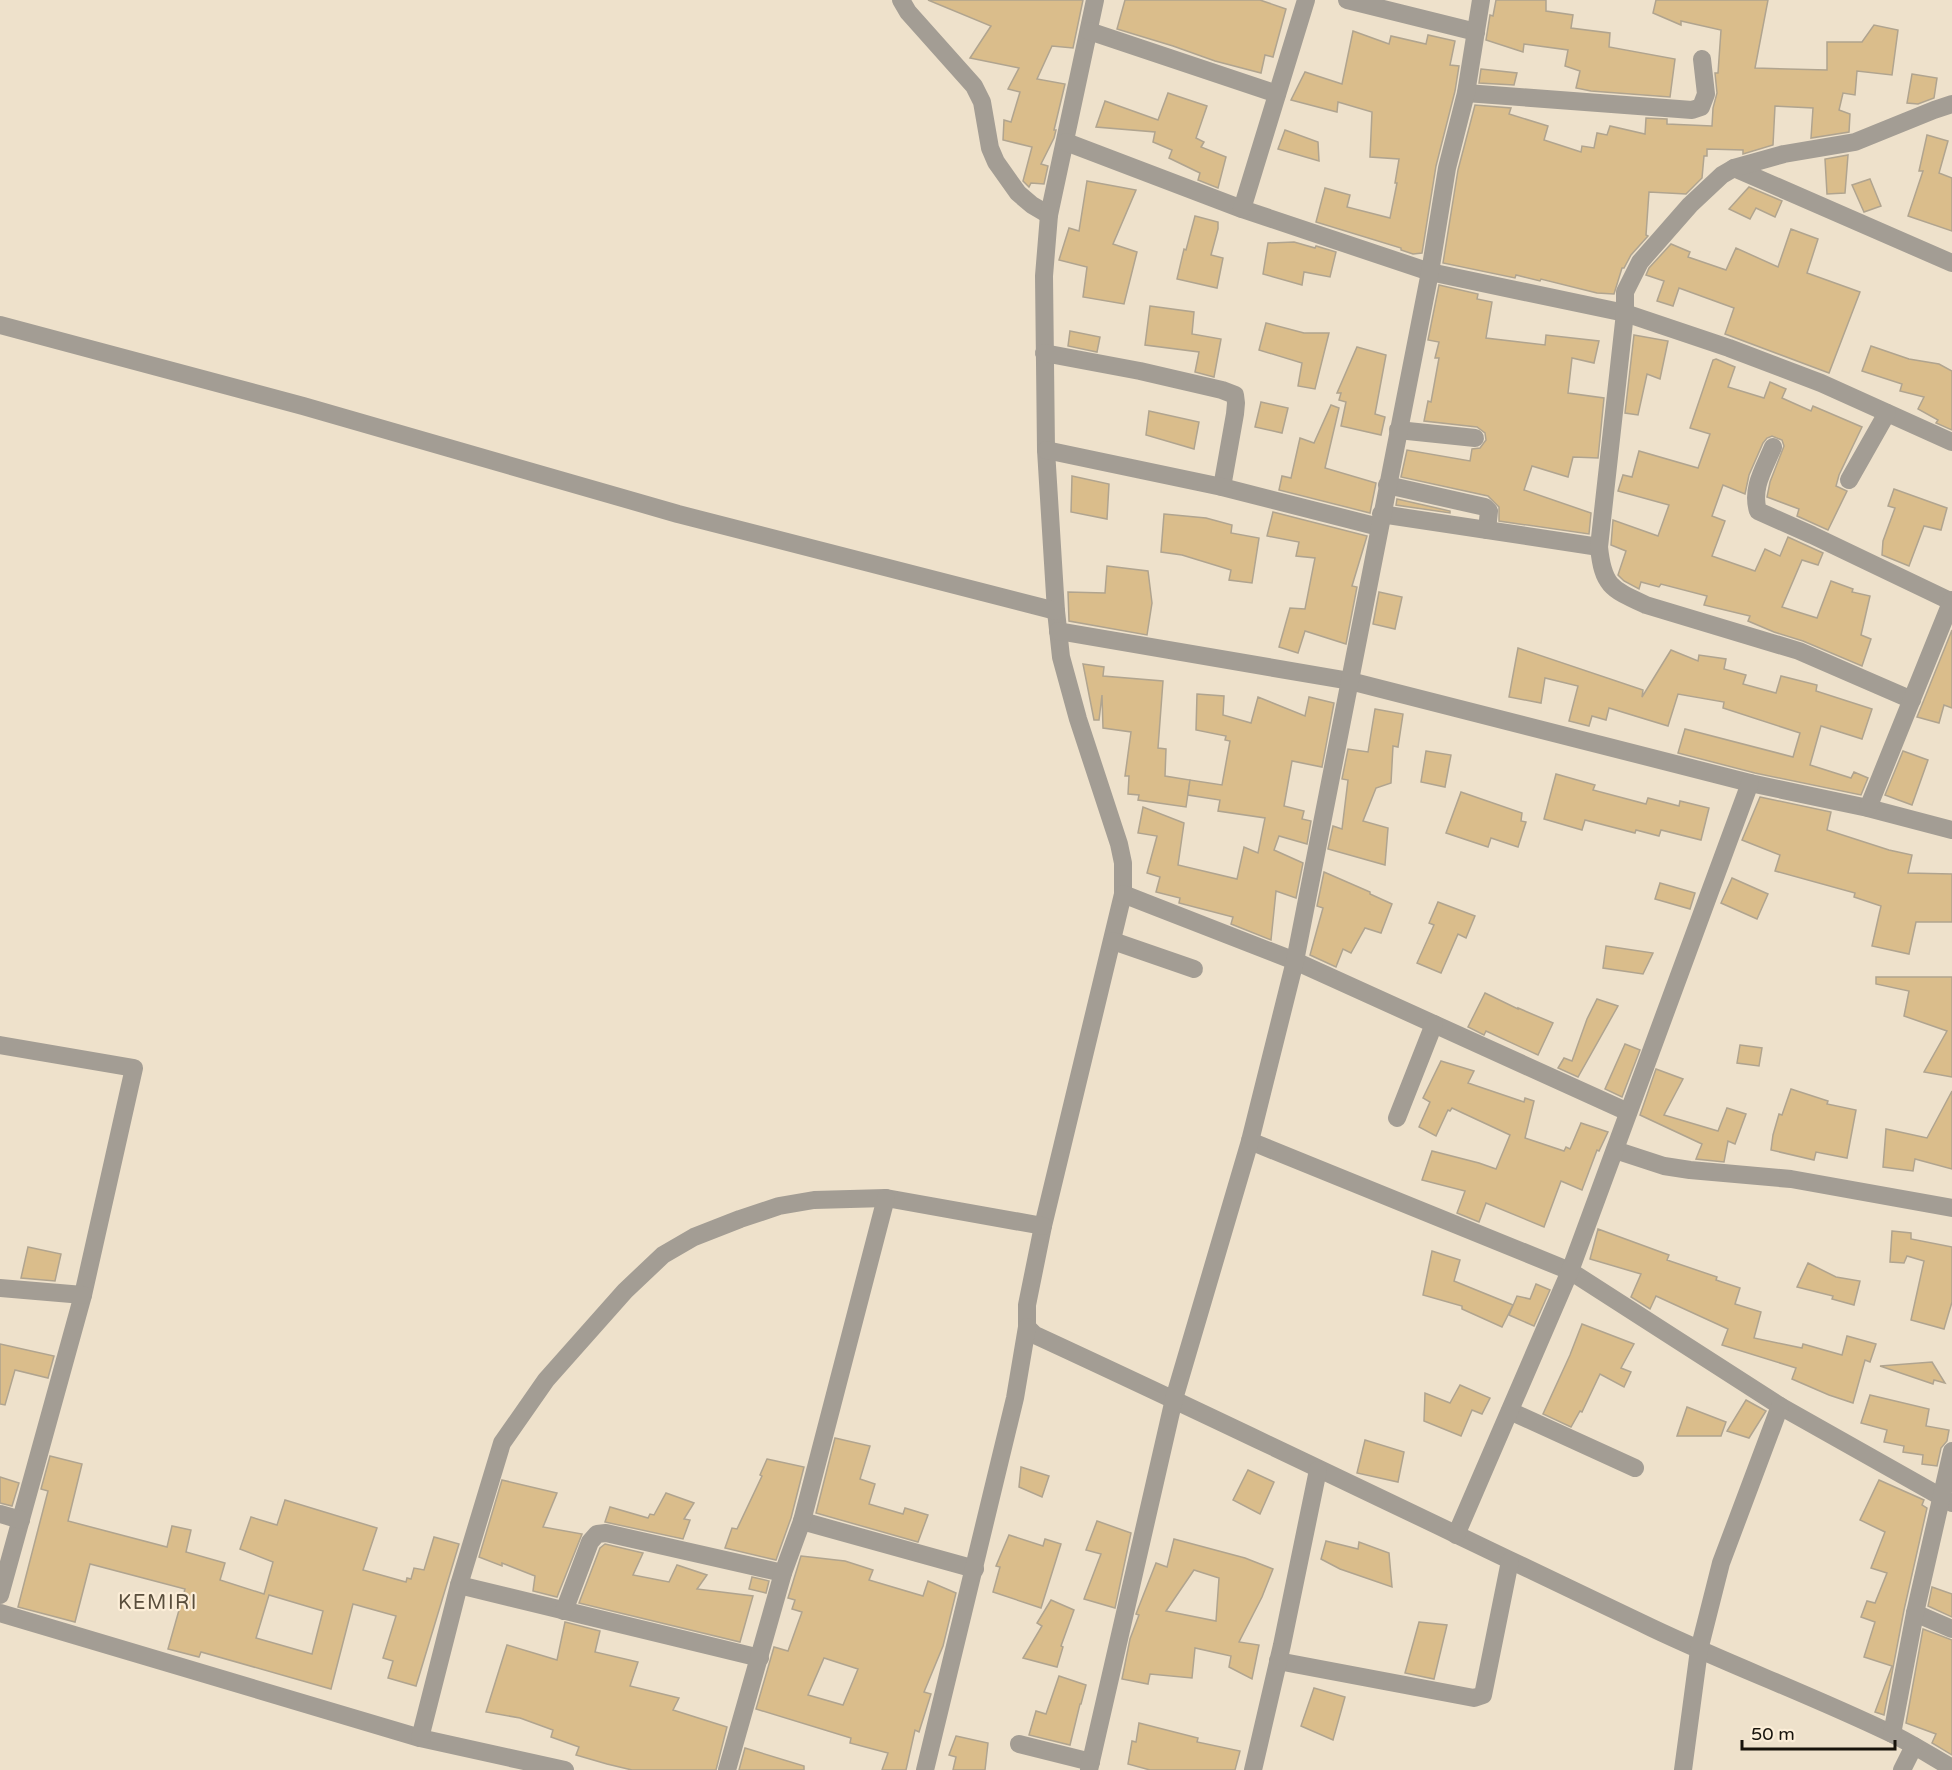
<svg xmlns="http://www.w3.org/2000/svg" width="1952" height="1770" viewBox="0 0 1952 1770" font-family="'Varela Round',sans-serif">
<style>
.building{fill:#dabd8b;stroke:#b0a48f;stroke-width:1.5;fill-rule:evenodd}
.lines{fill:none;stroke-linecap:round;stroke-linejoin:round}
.minor{stroke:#a39d94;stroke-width:18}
.labels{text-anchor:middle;stroke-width:4.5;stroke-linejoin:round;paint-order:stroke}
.quarter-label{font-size:20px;letter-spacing:1.5px;fill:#594e3c;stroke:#fceed8}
</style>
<rect width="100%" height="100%" fill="#eee1cb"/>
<g class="building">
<polygon points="928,0 1083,0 1073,48 1052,46 1037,79 1065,84 1054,130 1056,130 1054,138 1041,164 1048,166 1044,184 1031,183 1029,187 1023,181 1032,147 1003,140 1004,120 1011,122 1020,92 1008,89 1019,68 970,58 991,26"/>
<polygon points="1125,0 1260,0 1286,9 1273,57 1265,55 1261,73 1215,61 1173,46 1117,29"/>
<polygon points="1496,0 1546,0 1546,11 1573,15 1571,28 1610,33 1609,47 1675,59 1670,97 1591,91 1576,88 1580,71 1565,66 1568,50 1524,44 1523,52 1486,40 1490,15 1493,16"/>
<polygon points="1656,0 1768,0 1755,68 1827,70 1827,42 1862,42 1874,25 1898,30 1892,75 1857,71 1855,95 1843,93 1839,110 1850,114 1849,132 1811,138 1813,108 1775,106 1773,145 1743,154 1743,150 1707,149 1707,156 1704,156 1702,178 1686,194 1649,192 1646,235 1648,236 1631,255 1624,268 1622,268 1614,294 1597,293 1541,279 1540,281 1516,275 1515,278 1443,263 1458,170 1475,105 1511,108 1509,114 1548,126 1544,140 1581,152 1582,146 1594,148 1597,133 1607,135 1610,126 1645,134 1646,118 1667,119 1667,124 1712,126 1713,108 1717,93 1715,73 1718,73 1721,30 1681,21 1681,25 1653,13"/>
<polygon points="1353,31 1389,44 1391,36 1426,44 1428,35 1455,41 1450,65 1459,66 1455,91 1436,166 1422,253 1413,254 1401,250 1401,248 1316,222 1325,188 1350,195 1347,207 1390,218 1397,183 1395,183 1399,159 1370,157 1372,112 1338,102 1337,112 1291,100 1305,72 1342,84"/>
<polygon points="1481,69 1517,73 1514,85 1479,83"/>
<polygon points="1912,74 1937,78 1934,98 1918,104 1907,103"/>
<polygon points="1168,93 1207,106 1196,138 1204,142 1201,147 1226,157 1218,188 1198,180 1200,173 1169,158 1172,150 1153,142 1155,132 1096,127 1105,101 1158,120"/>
<polygon points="1285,130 1318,142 1319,161 1278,149"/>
<polygon points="1927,135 1948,141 1939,173 1952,178 1952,231 1908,216 1923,171 1919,171"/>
<polygon points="1848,155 1845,193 1827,194 1825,159"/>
<polygon points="1870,179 1881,206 1864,212 1852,185"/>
<polygon points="1087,181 1136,190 1113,244 1137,252 1124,304 1083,297 1087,267 1059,260 1069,228 1079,231"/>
<polygon points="1749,187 1782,201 1775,217 1756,208 1750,219 1729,209"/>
<polygon points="1195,216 1218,222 1218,229 1211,255 1223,258 1217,288 1177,279 1184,249 1186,250"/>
<polygon points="1791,229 1818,239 1807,273 1860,292 1829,373 1725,334 1734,308 1679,288 1673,306 1657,301 1664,281 1646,275 1649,268 1671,244 1690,252 1688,257 1726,270 1736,248 1778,267"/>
<polygon points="1294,242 1315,248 1316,246 1336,252 1330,277 1304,272 1302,285 1263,274 1268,243"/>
<polygon points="1439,285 1478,294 1477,299 1492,302 1486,338 1545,345 1546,335 1599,341 1594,363 1572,358 1568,393 1604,398 1598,458 1573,457 1568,477 1532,466 1524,490 1591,513 1589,534 1499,521 1499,507 1488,496 1401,477 1407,450 1470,461 1472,449 1480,448 1486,440 1485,433 1477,427 1424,421 1428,401 1431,402 1439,358 1435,358 1439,342 1428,340"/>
<polygon points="1150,306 1194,312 1192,334 1221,339 1214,377 1195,372 1199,352 1145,345"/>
<polygon points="1266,323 1304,333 1329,333 1315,389 1298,386 1302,363 1259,350"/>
<polygon points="1070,331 1100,337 1097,352 1068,346"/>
<polygon points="1634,335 1668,341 1660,379 1647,374 1638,415 1625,413"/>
<polygon points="1871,346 1909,359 1939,364 1952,371 1952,430 1936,423 1938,420 1918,409 1924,397 1900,391 1902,384 1862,371"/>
<polygon points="1357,347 1386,355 1375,414 1385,417 1381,435 1341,426 1346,402 1339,400 1341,393 1337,393"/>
<polygon points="1716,359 1735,367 1728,387 1764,398 1770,382 1786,389 1782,398 1811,411 1813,406 1862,427 1839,475 1836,486 1847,491 1828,530 1797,516 1799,509 1767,497 1770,482 1784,446 1782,440 1772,436 1767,438 1763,443 1749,475 1745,494 1723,485 1712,516 1725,521 1712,556 1755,571 1765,549 1780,556 1788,537 1823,553 1818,565 1802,560 1782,607 1817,618 1831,581 1853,589 1852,592 1870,596 1861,635 1871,639 1862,666 1803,641 1774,632 1748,621 1750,616 1704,605 1707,596 1661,584 1659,587 1641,582 1639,589 1624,581 1618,575 1626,551 1611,545 1613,520 1658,536 1669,505 1618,491 1623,475 1632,477 1639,451 1698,468 1710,434 1690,428 1713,360"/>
<polygon points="1261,402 1288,408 1282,433 1255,427"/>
<polygon points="1331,405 1339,408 1325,468 1376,483 1370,513 1279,490 1282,476 1291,478 1300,438 1314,443"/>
<polygon points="1149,411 1199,422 1194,449 1146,435"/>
<polygon points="1072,476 1109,484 1107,519 1071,512"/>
<polygon points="1894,489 1947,508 1941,530 1924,526 1909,566 1882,555 1883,541 1895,508 1888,506"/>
<polygon points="1397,499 1450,511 1450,513 1396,505"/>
<polygon points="1273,512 1367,536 1352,586 1357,587 1346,644 1305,631 1298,653 1279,647 1290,608 1305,609 1315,558 1296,556 1299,542 1267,536"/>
<polygon points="1164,514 1206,518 1232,525 1231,533 1259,538 1252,583 1229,580 1231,570 1182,555 1161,552"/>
<polygon points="1107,566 1148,571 1152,603 1147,635 1069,621 1068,592 1105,593"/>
<polygon points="1379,592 1402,597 1395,629 1373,624"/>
<polygon points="1952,630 1952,708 1944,705 1939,723 1917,717"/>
<polygon points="1518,648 1643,690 1642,697 1671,650 1698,661 1699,655 1726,659 1724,669 1746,675 1743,684 1776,693 1781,676 1817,685 1816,691 1872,709 1862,739 1821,726 1810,765 1851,778 1854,772 1868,778 1861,795 1755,773 1678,753 1685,729 1793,757 1800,733 1723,708 1724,702 1678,694 1668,726 1609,708 1606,720 1592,716 1589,726 1569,721 1578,686 1545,678 1541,703 1509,697"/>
<polygon points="1083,664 1104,667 1103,676 1163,681 1158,748 1166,749 1165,776 1190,780 1186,807 1138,800 1139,795 1128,794 1129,776 1125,776 1131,732 1103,728 1102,695 1099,720 1094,720"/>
<polygon points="1197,694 1224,696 1223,715 1251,723 1258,697 1305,716 1309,697 1334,703 1322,767 1292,761 1284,806 1304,811 1302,819 1311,821 1307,844 1279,836 1274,850 1303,863 1296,898 1276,891 1271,940 1231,924 1233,917 1179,903 1180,898 1156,892 1160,877 1147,873 1157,836 1138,833 1143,807 1184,823 1178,865 1237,879 1244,847 1258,853 1265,818 1218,811 1220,800 1188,795 1190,780 1222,785 1230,741 1225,740 1226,736 1196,730"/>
<polygon points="1375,709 1403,714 1398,747 1393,746 1391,783 1376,788 1363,821 1388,828 1385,865 1328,849 1333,826 1342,829 1348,780 1342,779 1348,749 1368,752"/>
<polygon points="1426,751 1451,755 1445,787 1421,782"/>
<polygon points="1903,751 1928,760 1912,805 1885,795"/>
<polygon points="1556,774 1595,785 1593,790 1646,804 1648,798 1679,806 1680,801 1709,808 1701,840 1661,830 1659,836 1636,830 1635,833 1585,820 1582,830 1544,819"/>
<polygon points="1461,792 1522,813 1521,821 1526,822 1518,847 1491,838 1488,847 1446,833"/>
<polygon points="1760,797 1831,812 1827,830 1889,850 1912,855 1908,873 1952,874 1952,922 1916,922 1909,954 1872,946 1881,906 1854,897 1855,893 1775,871 1780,855 1742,840"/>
<polygon points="1324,872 1370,892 1370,894 1392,904 1381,933 1365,928 1351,953 1343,949 1336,967 1310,955 1323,908 1317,906"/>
<polygon points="1732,878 1768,894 1757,919 1721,903"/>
<polygon points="1660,883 1695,893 1690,909 1655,899"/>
<polygon points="1438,902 1475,916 1466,938 1458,934 1441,973 1417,963 1434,925 1429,923"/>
<polygon points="1606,946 1653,953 1643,974 1603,968"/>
<polygon points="1876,977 1952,977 1952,1077 1924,1072 1947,1031 1904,1016 1909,991 1876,984"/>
<polygon points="1485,993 1518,1009 1518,1008 1553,1023 1538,1055 1486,1031 1484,1035 1468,1027"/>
<polygon points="1597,999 1618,1006 1578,1077 1558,1068 1564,1058 1572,1061 1587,1019"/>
<polygon points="1625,1044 1640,1050 1622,1097 1605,1089"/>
<polygon points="1740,1045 1762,1048 1759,1066 1737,1063"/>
<polygon points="1441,1061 1474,1071 1468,1083 1524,1102 1525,1098 1534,1101 1525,1138 1564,1151 1566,1147 1570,1149 1581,1123 1608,1132 1599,1151 1597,1150 1582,1190 1561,1181 1544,1227 1486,1203 1479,1222 1457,1213 1465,1191 1422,1180 1432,1151 1479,1163 1496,1169 1510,1135 1452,1108 1450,1111 1448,1110 1436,1136 1419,1127 1430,1102 1423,1098"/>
<polygon points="1656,1069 1683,1079 1664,1115 1718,1131 1727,1108 1746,1114 1735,1144 1728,1141 1724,1162 1696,1159 1702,1144 1640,1115"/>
<polygon points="1791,1089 1828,1101 1827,1104 1856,1110 1847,1158 1816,1152 1814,1160 1771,1150 1773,1135 1779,1114 1782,1115"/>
<polygon points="1952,1091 1952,1169 1915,1159 1913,1171 1883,1167 1886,1129 1927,1138"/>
<polygon points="1598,1229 1669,1255 1667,1260 1717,1277 1716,1280 1740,1288 1735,1304 1761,1312 1754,1338 1802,1348 1803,1344 1842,1355 1847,1336 1876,1344 1870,1362 1865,1360 1853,1403 1829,1395 1792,1379 1796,1368 1722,1345 1728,1329 1656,1296 1650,1309 1631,1297 1641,1274 1590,1259"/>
<polygon points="1892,1231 1911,1233 1911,1239 1952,1247 1952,1302 1944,1329 1911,1320 1924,1261 1907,1256 1904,1263 1890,1262"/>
<polygon points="28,1247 61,1254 55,1281 21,1278"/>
<polygon points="1432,1251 1460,1260 1454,1281 1513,1305 1502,1327 1462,1309 1462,1306 1423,1295"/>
<polygon points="1808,1263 1836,1277 1860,1281 1854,1305 1832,1299 1833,1296 1797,1287"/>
<polygon points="1536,1284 1550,1290 1534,1326 1509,1315 1517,1296 1530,1299"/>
<polygon points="1582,1324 1634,1344 1621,1368 1631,1372 1624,1387 1600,1374 1582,1412 1580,1411 1571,1427 1543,1414 1570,1355"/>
<polygon points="0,1344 54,1356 48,1378 15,1370 5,1405 0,1404"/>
<polygon points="1932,1362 1945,1383 1934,1380 1933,1384 1880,1366"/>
<polygon points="1460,1385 1490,1398 1482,1414 1472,1410 1461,1436 1424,1421 1425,1393 1450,1403"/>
<polygon points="1870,1395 1929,1409 1926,1426 1949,1430 1947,1441 1941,1448 1937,1466 1922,1464 1923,1455 1903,1452 1904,1446 1884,1442 1887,1430 1861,1423"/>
<polygon points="1746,1400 1766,1411 1749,1438 1727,1431"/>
<polygon points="1687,1407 1726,1422 1721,1436 1677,1436"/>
<polygon points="835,1438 870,1446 860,1479 875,1484 869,1504 903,1514 905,1508 928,1515 918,1542 816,1513"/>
<polygon points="1365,1440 1404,1452 1398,1482 1357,1473"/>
<path d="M50,1456L82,1464L68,1521L167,1547L172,1526L191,1530L186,1552L225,1563L220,1580L264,1594L273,1562L240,1549L251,1517L277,1525L285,1500L377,1528L363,1570L406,1582L407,1578L411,1579L414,1568L424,1570L434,1537L459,1544L416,1686L388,1678L393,1661L383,1658L396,1616L353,1604L331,1689L201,1652L199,1657L168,1649L185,1589L90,1564L75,1622L18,1607L48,1491L41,1489ZM269,1595L323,1611L312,1654L256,1638Z"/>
<polygon points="767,1459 804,1467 791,1518 776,1560 725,1548 732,1528 737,1529 762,1476 760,1475"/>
<polygon points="1021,1467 1049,1476 1042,1497 1019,1487"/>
<polygon points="1248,1470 1274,1482 1260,1514 1233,1500"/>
<polygon points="0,1477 19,1483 12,1506 0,1503"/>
<polygon points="502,1480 557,1493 543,1527 582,1534 557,1597 533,1591 535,1576 502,1563 502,1566 479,1557"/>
<polygon points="1879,1480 1924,1500 1922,1505 1927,1508 1904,1610 1884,1715 1875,1712 1892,1666 1864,1657 1875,1622 1861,1617 1867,1601 1875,1603 1887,1573 1871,1568 1885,1532 1860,1520"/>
<polygon points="666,1493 694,1503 684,1519 690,1520 683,1539 605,1522 610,1507 648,1518 650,1514 654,1515"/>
<polygon points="1097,1521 1131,1533 1115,1608 1084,1599 1101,1554 1086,1550"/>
<polygon points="1009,1535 1043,1546 1045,1539 1061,1544 1041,1608 993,1592 1000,1567 996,1566"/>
<path d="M1174,1539L1245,1558L1273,1569L1262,1597L1239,1642L1259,1645L1252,1679L1229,1667L1231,1656L1195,1648L1192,1678L1150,1674L1148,1684L1122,1679L1130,1639L1139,1615L1136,1614L1156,1563L1167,1567ZM1194,1570L1219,1578L1216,1621L1166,1611Z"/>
<polygon points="1326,1541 1358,1549 1359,1542 1389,1553 1392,1587 1340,1569 1321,1559"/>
<polygon points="605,1544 643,1553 633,1575 669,1582 677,1565 707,1575 697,1589 753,1596 740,1642 579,1603 600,1548"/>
<path d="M801,1556L845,1561L873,1570L869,1580L923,1596L928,1581L956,1593L943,1646L924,1692L931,1694L919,1732L915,1730L906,1770H882L888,1753L850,1743L851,1738L756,1709L774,1647L788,1651L802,1612L792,1609L795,1600L788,1598ZM824,1658L858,1669L843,1705L808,1695Z"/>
<polygon points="752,1577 769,1581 766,1593 749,1589"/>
<polygon points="1932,1587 1952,1594 1952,1617 1928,1606"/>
<polygon points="1051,1600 1074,1610 1061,1646 1063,1647 1057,1667 1023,1658 1042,1626 1037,1623"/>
<polygon points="565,1622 600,1631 595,1652 638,1662 630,1686 679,1698 673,1710 727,1727 716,1770 632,1770 607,1764 576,1755 579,1747 551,1737 553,1730 520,1718 486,1712 507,1645 557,1660"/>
<polygon points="1419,1622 1447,1625 1434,1679 1405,1673"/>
<polygon points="1923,1629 1952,1640 1952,1755 1932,1743 1936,1734 1906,1723"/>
<polygon points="1059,1676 1086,1685 1081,1704 1080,1704 1070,1745 1029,1735 1036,1711 1046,1714"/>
<polygon points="1314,1688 1345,1697 1333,1740 1301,1726"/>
<polygon points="1139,1723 1198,1738 1197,1742 1240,1751 1235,1770 1150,1770 1128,1764 1132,1741 1136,1742"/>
<polygon points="956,1736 988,1743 985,1770 953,1770 956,1757 949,1755"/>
<polygon points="745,1748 804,1766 804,1770 739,1770"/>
</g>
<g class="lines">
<g class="minor">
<polyline points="901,0 908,12 974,86 982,102 990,148 996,162 1018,193 1032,205 1049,215"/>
<path d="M1095,0L1049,215L1044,276L1046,450L1056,611L1061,657L1078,719L1119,844L1123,863V894L1043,1226L1027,1305V1327L1035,1335C1241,1430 1446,1530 1652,1628C1730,1665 1811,1695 1890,1733C1911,1743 1931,1756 1952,1768"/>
<polyline points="1347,0 1476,32"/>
<polyline points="1089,31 1277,94"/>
<polyline points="1466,93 1692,110 1701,107 1706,94 1702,59"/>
<polyline points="1066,142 1242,209 1430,272 1625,313 1729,348 1821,383 1952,442"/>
<polyline points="1734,168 1952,263"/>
<polyline points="1242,209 1306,0"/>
<polyline points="0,325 303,406 678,514 1056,611"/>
<polyline points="1044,353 1140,371 1222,390 1235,395 1236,403 1235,414 1222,487"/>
<polyline points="1398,430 1475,438"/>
<path d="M1773,447C1764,469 1751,488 1758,511L1812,535L1952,602"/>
<polyline points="1046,450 1222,487 1379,527"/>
<polyline points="1849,480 1887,413"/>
<polyline points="1387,485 1485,507 1489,511 1487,530"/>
<polyline points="1381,514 1599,547"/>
<polyline points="1058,631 1350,681 1750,783 1868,808 1952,830"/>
<path d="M1912,700L1799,651L1646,605C1611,589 1603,586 1599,547L1625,313V292L1640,262L1690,205L1722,175L1734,168L1784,154L1855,142L1934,110L1952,104"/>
<polyline points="1868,808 1952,600"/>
<polyline points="1123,894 1295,961 1628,1112"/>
<polyline points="1113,941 1194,969"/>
<polyline points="0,1045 134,1068 83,1295 0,1595"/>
<polyline points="1397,1118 1434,1024"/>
<polyline points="1250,1141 1570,1271 1780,1406 1952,1503"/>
<polyline points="1615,1150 1664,1166 1690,1170 1791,1179 1952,1208"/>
<polyline points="0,1288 83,1295"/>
<polyline points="1510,1411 1635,1468"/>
<polyline points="0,1514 21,1520"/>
<polyline points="802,1521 975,1569"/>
<polyline points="1456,1535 1570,1271 1750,783"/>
<polyline points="459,1585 760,1658"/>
<polyline points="564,1611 590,1542 597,1534 606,1533 783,1573"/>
<polyline points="0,1613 420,1738 565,1770"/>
<polyline points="1915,1613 1952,1629"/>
<polyline points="1278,1661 1474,1698 1483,1695 1510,1561"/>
<polyline points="1892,1734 1915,1613 1952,1451"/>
<polyline points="420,1738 459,1585 502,1443 546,1380 625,1291 663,1255 694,1237 740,1219 779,1206 814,1200 886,1198 1043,1226"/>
<polyline points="1019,1744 1091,1762"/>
<polyline points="727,1770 783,1573 802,1521 886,1198"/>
<polyline points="925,1770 1015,1398 1027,1327"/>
<polyline points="1089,1770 1174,1399 1250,1141 1295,961 1430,272 1447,168 1466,93 1481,0"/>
<polyline points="1253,1770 1282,1645 1318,1470"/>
<polyline points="1683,1770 1699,1650 1721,1563 1780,1406"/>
<polyline points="1902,1770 1914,1746"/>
</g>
</g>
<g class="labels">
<g class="quarter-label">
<text x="158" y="1609">KEMIRI</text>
</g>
</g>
<path d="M1742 1740v9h153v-9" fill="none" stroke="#17130b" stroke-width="3"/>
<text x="1751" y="1740" font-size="18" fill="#17130b" stroke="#fceed8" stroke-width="4.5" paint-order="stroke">50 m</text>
</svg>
